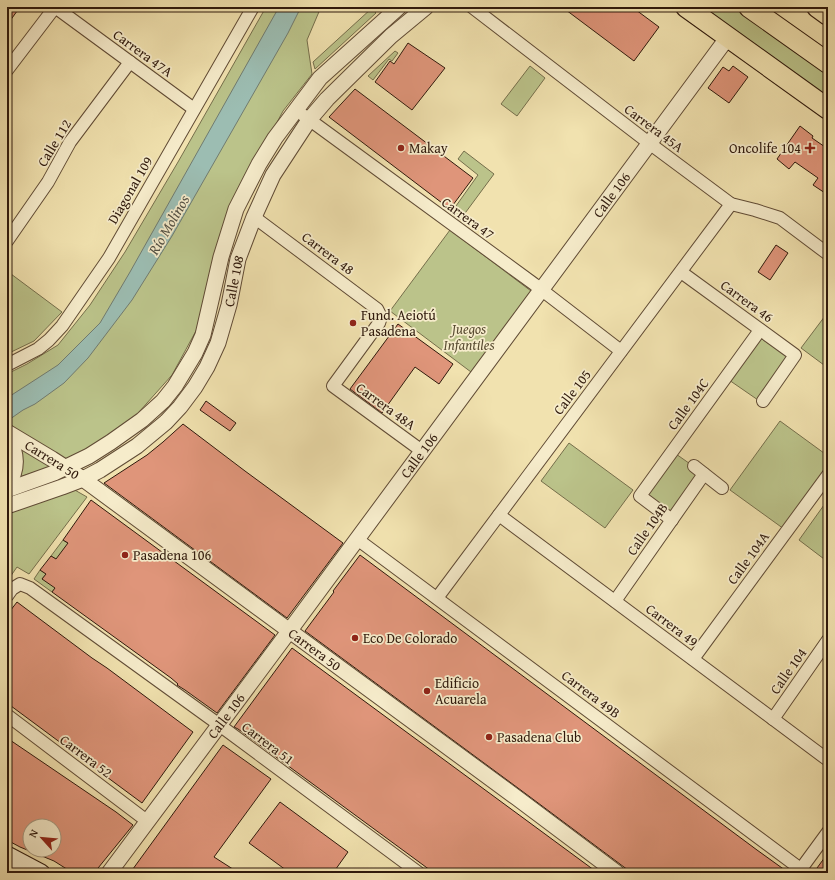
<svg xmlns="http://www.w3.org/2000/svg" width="835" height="880" viewBox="0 0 835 880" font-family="'Gentium Book Plus',serif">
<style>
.green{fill:#bbc38a;stroke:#756e4b}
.water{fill:#9cbdb2;stroke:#707b70}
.building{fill:#df957a;stroke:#2f190c;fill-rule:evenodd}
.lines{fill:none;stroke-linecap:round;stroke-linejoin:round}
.minor-casing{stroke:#604b35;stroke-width:14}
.tertiary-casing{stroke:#604b35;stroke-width:17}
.secondary-casing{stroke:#2f190c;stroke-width:19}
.trunk-casing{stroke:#2f190c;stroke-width:22}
.minor{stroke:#f6eccb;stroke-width:12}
.tertiary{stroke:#f6eccb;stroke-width:15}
.secondary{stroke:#f6eccb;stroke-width:17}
.trunk{stroke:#f1e2af;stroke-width:20}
.poi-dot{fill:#8f2418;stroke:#f6eccb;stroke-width:1.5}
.labels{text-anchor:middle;stroke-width:3.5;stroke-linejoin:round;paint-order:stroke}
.street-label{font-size:14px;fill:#2f190c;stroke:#f6eccb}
.poi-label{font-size:14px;fill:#2f190c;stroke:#f6eccb;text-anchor:start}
.park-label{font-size:14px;font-style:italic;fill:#594c32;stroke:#f6eccb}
.water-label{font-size:15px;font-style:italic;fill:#555246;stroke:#f6eccb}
</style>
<rect width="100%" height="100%" fill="#f1e2af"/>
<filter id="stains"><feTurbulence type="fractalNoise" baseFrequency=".005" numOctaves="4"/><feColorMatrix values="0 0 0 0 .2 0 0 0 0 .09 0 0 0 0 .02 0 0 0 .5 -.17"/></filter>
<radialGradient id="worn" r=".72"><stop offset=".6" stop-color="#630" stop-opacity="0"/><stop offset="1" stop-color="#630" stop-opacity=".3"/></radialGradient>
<g class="green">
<polygon points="266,7 321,7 307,40 312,74 283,111 251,171 203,318 172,375 130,422 69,461 7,481 7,374 27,364 58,345 90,305 125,252 178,162"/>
<polygon points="694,7 733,7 828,71 828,103"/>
<polygon points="372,8 376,13 315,69 313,62"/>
<polygon points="395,51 398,53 392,61 389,59 373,80 368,76"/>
<polygon points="530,66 545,78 517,116 501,104"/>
<polygon points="464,151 494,174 460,220 451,213 478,175 458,159"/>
<polygon points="450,230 531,291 471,372 390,311"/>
<polygon points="7,271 62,312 34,341 7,354"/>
<polygon points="828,312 828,368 801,348"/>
<polygon points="759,337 788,357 758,400 729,380"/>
<polygon points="780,421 828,456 828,469 784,529 730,490"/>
<polygon points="569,443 633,490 605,528 541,481"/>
<polygon points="676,454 703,473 673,516 646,497"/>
<polygon points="73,489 87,497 29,574 17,567 8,580 7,512"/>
<polygon points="824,505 828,508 828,562 799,540"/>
<polygon points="63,540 81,553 56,559 51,556"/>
<polygon points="40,570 46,574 42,579 59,583 52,592 34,579"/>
</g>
<polygon class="water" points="279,7 301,7 288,33 172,236 132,300 88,358 64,383 35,404 23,410 13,417 7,421 7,398 58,365 100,323 130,272"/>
<g class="building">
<polygon points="7,7 20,7 7,25"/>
<polygon points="562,7 632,7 659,27 634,61"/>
<polygon points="408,43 445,68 412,110 375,82 390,61 394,64"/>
<polygon points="733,66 748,77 729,103 708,88 723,67 729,71"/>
<polygon points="355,89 473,178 450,209 329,117"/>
<polygon points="800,126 813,136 812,138 828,149 828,188 825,193 813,185 818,178 795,162 789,169 777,159"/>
<polygon points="776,245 788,253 770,280 758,272"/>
<polygon points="398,324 453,364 439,384 415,367 382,413 350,389"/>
<polygon points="206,401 236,423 230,431 200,410"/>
<polygon points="183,424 245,471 343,543 287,618 104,483 147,455 163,442"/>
<polygon points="91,500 275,635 217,713 185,690 177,685 178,684 171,678 52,592 55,588 42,579 46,574 40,570 51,556 56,559 68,543 63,540"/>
<polygon points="360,555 757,850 789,873 632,873 522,791 305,631 334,592 333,591"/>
<polygon points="17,602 92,658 107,668 193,732 142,803 7,703 7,615"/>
<polygon points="292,648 352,692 598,873 434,873 238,729 234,727"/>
<path d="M7,738L116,812L133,825L94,873H73L54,861L20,847L7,840ZM30,826H54V850H30Z"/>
<polygon points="223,745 271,779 214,857 239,873 130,873"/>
<polygon points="280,802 348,852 333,873 290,873 249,843"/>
<polygon points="828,853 828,873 824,873 817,868"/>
</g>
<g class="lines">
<defs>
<g id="minor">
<polyline points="472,7 649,143 731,204 755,210 780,218 828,254"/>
<polyline points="7,70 55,7 194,109"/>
<polyline points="303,115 534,284 621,351"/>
<polyline points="254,217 377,309 381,317 379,323 333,386 422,451"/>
<polyline points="7,241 48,182 70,142 130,62"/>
<polyline points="681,272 795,355 763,401"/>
<polyline points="7,365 38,349 49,340 62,326 109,258 253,7"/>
<polyline points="694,466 722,488"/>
<polyline points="499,515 828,760"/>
<polyline points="672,520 640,496 760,330"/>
<polyline points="357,539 806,873"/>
<polyline points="7,596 12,589 20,584 30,588 214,721 419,873"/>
<polyline points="437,598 731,204"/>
<polyline points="615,601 704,474"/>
<polyline points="693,659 828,475"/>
<polyline points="7,715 147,821"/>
<polyline points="773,719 828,640"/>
<polyline points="798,873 828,832"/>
</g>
<g id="tertiary">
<path id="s1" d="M7,432L52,459L83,479L517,798L617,873"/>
<path d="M7,436C18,453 18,470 7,487"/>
<polyline points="7,490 54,473 89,456 111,442 142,420 163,401 175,386 195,353 203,335 221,257 236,209 259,164 275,138 320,78 399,7"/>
<path id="s2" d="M7,506L62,487L83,479L100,470L137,446L166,422L180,407L195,387L207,367L218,343L229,305L238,259L254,217L273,175L309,120L327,99L391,36L426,7"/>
<path id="s3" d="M109,873L293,626L728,37"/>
</g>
<g id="secondary">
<polyline points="7,855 41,873"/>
<polyline points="7,871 11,873"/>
</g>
<g id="trunk">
<polyline points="686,7 828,109"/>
<polyline points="749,7 828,63"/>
<polyline points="817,7 828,15"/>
</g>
</defs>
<use href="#minor" class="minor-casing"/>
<use href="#tertiary" class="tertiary-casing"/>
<use href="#secondary" class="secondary-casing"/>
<use href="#trunk" class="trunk-casing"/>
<use href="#minor" class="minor"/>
<use href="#tertiary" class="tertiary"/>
<use href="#secondary" class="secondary"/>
<use href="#trunk" class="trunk"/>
</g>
<g class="poi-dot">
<circle cx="401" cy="148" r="4"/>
<path d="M808 142h4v4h4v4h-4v4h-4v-4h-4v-4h4z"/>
<circle cx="353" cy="323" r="4"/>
<circle cx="125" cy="555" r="4"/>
<circle cx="355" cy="638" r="4"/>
<circle cx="427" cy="691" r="4"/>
<circle cx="489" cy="737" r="4"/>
</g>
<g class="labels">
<g class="street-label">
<text transform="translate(143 53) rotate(36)" y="5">Carrera 47A</text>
<text transform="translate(654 128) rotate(37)" y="5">Carrera 45A</text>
<text transform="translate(54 143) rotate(-59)" y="5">Calle 112</text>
<text transform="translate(130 190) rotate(-60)" y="5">Diagonal 109</text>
<text dy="5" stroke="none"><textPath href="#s3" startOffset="844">Calle 106</textPath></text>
<text transform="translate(468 218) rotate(36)" y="5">Carrera 47</text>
<text transform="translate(328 253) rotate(37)" y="5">Carrera 48</text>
<text dy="5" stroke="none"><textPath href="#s2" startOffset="341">Calle 108</textPath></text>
<text transform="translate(747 301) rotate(36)" y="5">Carrera 46</text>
<text transform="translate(572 392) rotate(-53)" y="5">Calle 105</text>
<text transform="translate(688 404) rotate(-54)" y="5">Calle 104C</text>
<text transform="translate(386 406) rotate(36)" y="5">Carrera 48A</text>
<text dy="5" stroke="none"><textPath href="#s3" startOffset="520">Calle 106</textPath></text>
<text dy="5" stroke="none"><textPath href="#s1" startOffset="53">Carrera 50</textPath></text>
<text transform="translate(647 529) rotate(-55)" y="5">Calle 104B</text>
<text transform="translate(748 558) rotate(-54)" y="5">Calle 104A</text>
<text transform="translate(672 625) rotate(37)" y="5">Carrera 49</text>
<text dy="5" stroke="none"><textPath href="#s1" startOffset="377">Carrera 50</textPath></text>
<text transform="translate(788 671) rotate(-55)" y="5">Calle 104</text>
<text transform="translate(591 694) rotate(37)" y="5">Carrera 49B</text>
<text dy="5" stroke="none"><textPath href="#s3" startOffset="196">Calle 106</textPath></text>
<text transform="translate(268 743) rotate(37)" y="5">Carrera 51</text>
<text transform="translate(86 756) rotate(37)" y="5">Carrera 52</text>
</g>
<g class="poi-label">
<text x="409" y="153">Makay</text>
<text x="801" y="153" text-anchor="end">Oncolife 104</text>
<text x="361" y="320">Fund. Aeiotú<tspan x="361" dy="16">Pasadena</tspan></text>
<text x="133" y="560">Pasadena 106</text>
<text x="363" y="643">Eco De Colorado</text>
<text x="435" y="688">Edificio<tspan x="435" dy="16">Acuarela</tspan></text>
<text x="497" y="742">Pasadena Club</text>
</g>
<g class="park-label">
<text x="469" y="334">Juegos<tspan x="469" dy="16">Infantiles</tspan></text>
</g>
<g class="water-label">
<text transform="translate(169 225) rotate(-60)" y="5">Río Molinos</text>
</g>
</g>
<rect width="835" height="880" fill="none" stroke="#f1e2af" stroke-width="24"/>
<rect x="8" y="8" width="819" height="864" fill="none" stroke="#2f190c" stroke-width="2"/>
<rect x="12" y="12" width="811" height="856" fill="none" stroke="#2f190c"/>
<g transform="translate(42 838) rotate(297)"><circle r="19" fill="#f6eccb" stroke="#a6987f"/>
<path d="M0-3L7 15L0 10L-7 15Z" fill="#8f2418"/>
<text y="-6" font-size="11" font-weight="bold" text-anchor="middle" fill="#2f190c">N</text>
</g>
<rect width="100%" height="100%" filter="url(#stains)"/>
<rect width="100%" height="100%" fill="url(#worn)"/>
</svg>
